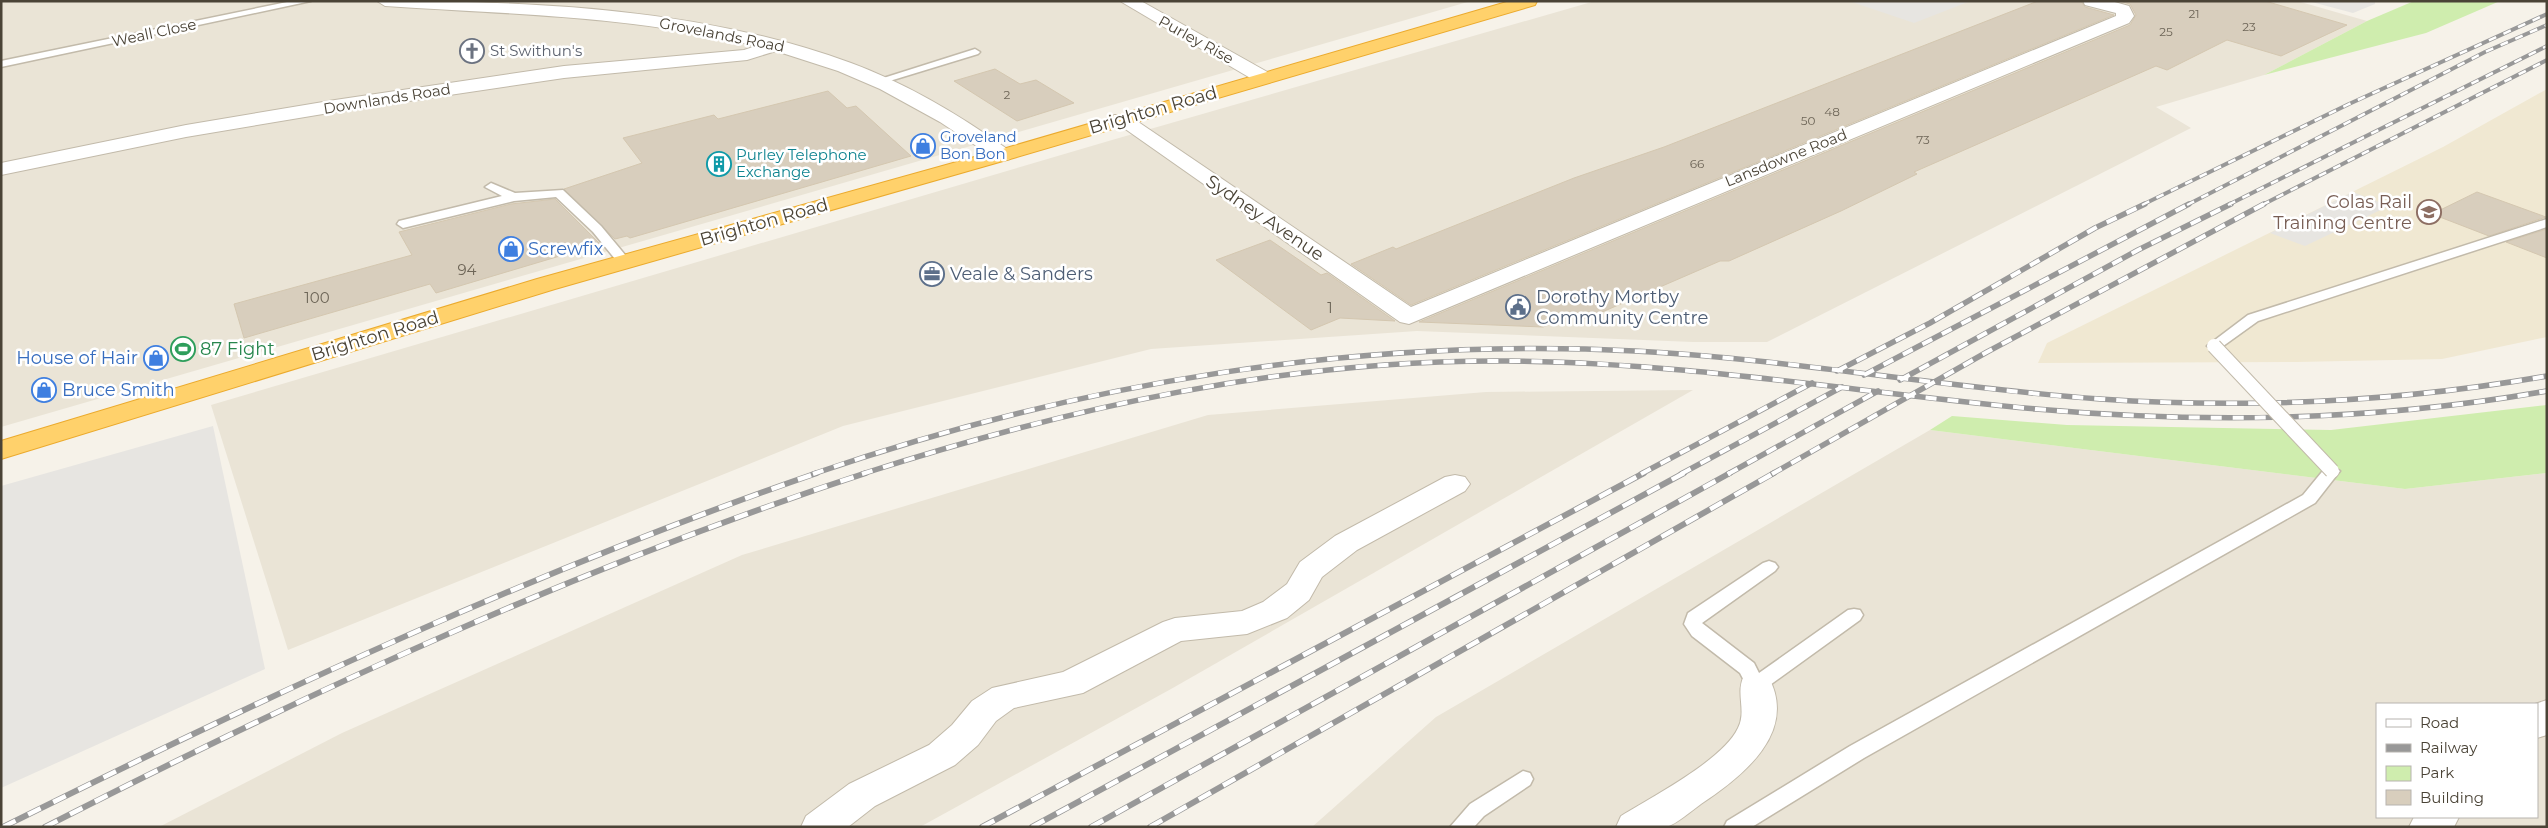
<svg xmlns="http://www.w3.org/2000/svg" width="2548" height="828" viewBox="0 0 2548 828" font-family="Montserrat,sans-serif">
<style>
.residential{fill:#eae4d6;fill-rule:evenodd}
.education{fill:#f0e8d2}
.green{fill:#cfedae}
.parking{fill:#e7e5e1}
.building{fill:#d8cebd;stroke:#d4c7b0}
.lines{fill:none;stroke-linecap:round;stroke-linejoin:round}
.lane-casing{stroke:#c2baaa;stroke-width:3}
.street-casing{stroke:#c2baaa;stroke-width:2}
.highway-casing{stroke:#ebaa2d;stroke-width:2}
.lane{fill:#fff;fill-rule:evenodd}
.street{fill:#fff;fill-rule:evenodd}
.highway{fill:#ffd16b;fill-rule:evenodd}
.rail-far2-casing{stroke:#989898;stroke-width:4}
.rail-far1-casing{stroke:#989898;stroke-width:5.5}
.rail-casing{stroke:#989898;stroke-width:6}
.rail-far2{stroke:#fff;stroke-width:2.5;stroke-dasharray:8;stroke-linecap:butt}
.rail-far1{stroke:#fff;stroke-width:4;stroke-dasharray:11;stroke-linecap:butt}
.rail{stroke:#fff;stroke-width:4.5;stroke-dasharray:14;stroke-linecap:butt}
.lane-bridge-casing{stroke:#c2baaa;stroke-width:16;stroke-linecap:butt}
.lane-bridge{stroke:#fff;stroke-width:14}
.labels{text-anchor:middle;stroke-width:5;stroke-linejoin:round;paint-order:stroke}
.far-number-label{font-size:12px;fill:#6e6658}
.far-street-label{font-size:15px;fill:#4a4336;stroke:#fff}
.far-worship-label{font-size:15px;fill:#5b616d;stroke:#fff;text-anchor:start}
.far-shop-label{font-size:15px;fill:#366cbe;stroke:#fff;text-anchor:start}
.far-culture-label{font-size:15px;fill:#0d838f;stroke:#fff;text-anchor:start}
.number-label{font-size:15px;fill:#6e6658}
.street-label{font-size:18px;fill:#4a4336;stroke:#fff}
.education-label{font-size:18px;fill:#785e54;stroke:#fff;text-anchor:end}
.shop-label{font-size:18px;fill:#366cbe;stroke:#fff;text-anchor:start}
.service-label{font-size:18px;fill:#4e5e75;stroke:#fff;text-anchor:start}
.leisure-label{font-size:18px;fill:#27864d;stroke:#fff;text-anchor:start}
</style>
<rect width="100%" height="100%" fill="#f6f2e9"/>
<g class="residential">
<polygon points="1,1 1471,1 1,427"/>
<polygon points="1595,1 2297,1 2367,21 2264,75 2156,107 2191,128 1767,342 1693,342 1417,331 1151,349 843,426 288,650 211,405 1112,140"/>
<polygon points="1693,390 1171,689 920,827 159,827 342,733 742,555 1208,415 1486,392"/>
<path d="M1930,430L2405,489L2547,473V827H1312L1436,717ZM2377,704H2537V817H2377Z"/>
</g>
<polygon class="education" points="2547,89 2547,337 2442,359 2297,362 2038,363 2047,343 2443,147"/>
<g class="green">
<polygon points="2414,1 2500,1 2426,33 2264,75 2367,21"/>
<polygon points="2547,405 2547,473 2405,489 1930,430 1952,416 2067,425 2331,430"/>
</g>
<g class="parking">
<polygon points="1849,1 1965,1 1968,2 1914,23"/>
<polygon points="2308,1 2375,1 2375,4 2353,13"/>
<polygon points="2353,192 2389,206 2305,246 2270,233"/>
<polygon points="213,426 265,669 1,788 1,486"/>
</g>
<g class="building">
<polygon points="2038,1 2081,1 2085,7 2114,15 1411,305 1351,264 1393,247 1396,249 1574,178 1664,147"/>
<polygon points="2119,1 2265,1 2347,25 2281,56 2227,40 2167,70 2156,66 1914,172 1917,174 1841,211 1729,261 1720,261 1586,319 1577,313 1543,327 1419,322 2130,25 2136,15 2130,4"/>
<polygon points="995,69 1020,84 1036,80 1074,103 1017,121 954,81"/>
<polygon points="828,91 847,108 856,106 911,156 630,238 627,236 615,239 564,189 642,163 623,138 714,115 718,119"/>
<polygon points="2477,192 2546,217 2489,236 2432,214"/>
<polygon points="555,199 600,244 436,293 430,284 244,338 234,304 412,255 399,232 511,204"/>
<polygon points="2547,229 2547,258 2506,242"/>
<polygon points="1270,240 1321,275 1327,273 1395,321 1340,318 1311,330 1216,260"/>
</g>
<g class="lines">
<defs>
<g id="lane">
<polygon points="292,1 311,1 1,67 1,61"/>
<polygon points="975,49 980,52 978,54 883,83 874,81"/>
<polygon points="491,183 515,193 563,190 601,226 631,262 630,265 620,265 593,232 556,197 514,201 403,228 397,224 399,221 502,196 485,187"/>
<polygon points="2547,219 2547,227 2258,321 2219,349 2214,350 2207,346 2248,315"/>
<polygon points="2332,466 2340,471 2315,503 1864,758 1752,827 1724,827 1727,821 1850,746 2303,495 2326,467"/>
<polygon points="1769,561 1775,563 1778,567 1775,571 1702,623 1754,663 1759,673 1848,610 1854,609 1860,610 1863,615 1860,620 1763,690 1756,692 1749,690 1740,673 1692,636 1684,624 1688,613 1763,563"/>
<polygon points="1523,771 1530,773 1533,779 1530,785 1484,816 1474,827 1450,827 1470,804"/>
</g>
<g id="street">
<path d="M377,1C536,1 701,8 851,63C908,84 961,116 1010,151L1013,155L1010,159L1003,161L996,159L940,122L880,89L838,71L776,51L747,60L564,78L335,112L186,137L1,175V163L186,125L335,100L564,66L744,50L756,46C635,16 509,14 385,6Z"/>
<polygon points="1120,1 1141,1 1271,74 1273,78 1271,82 1257,82"/>
<polygon points="2083,1 2111,1 2129,6 2134,16 2129,23 1409,324 1400,322 1111,119 1114,115 1128,115 1411,307 2116,16 2116,13 2085,5"/>
<polygon points="1455,475 1465,477 1470,484 1465,491 1357,550 1322,577 1309,600 1287,618 1247,634 1181,641 1083,693 1014,708 996,721 978,745 955,765 875,806 848,827 801,827 806,816 849,784 929,745 952,725 972,701 992,688 1063,672 1163,622 1175,618 1242,611 1263,602 1287,584 1300,562 1335,536 1445,477"/>
<path d="M1756,672L1768,676C1799,732 1743,776 1701,804C1691,811 1677,824 1666,827C1654,828 1630,827 1616,827L1621,816C1652,797 1723,760 1738,728C1747,711 1735,692 1744,676Z"/>
<polygon points="2547,700 2547,735 2537,738 2537,704 2535,704"/>
<polygon points="2414,817 2459,817 2454,827 2409,827"/>
</g>
<polygon id="highway" points="1510,1 1537,1 1535,5 1010,159 555,289 1,459 1,441 537,279 996,151"/>
</defs>
<use href="#lane" class="lane-casing"/>
<use href="#street" class="street-casing"/>
<use href="#highway" class="highway-casing"/>
<use href="#lane" class="lane"/>
<use href="#street" class="street"/>
<use href="#highway" class="highway"/>
<defs>
<g id="rail-far2">
<polyline points="2142,205 2349,104 2547,14"/>
<polyline points="2187,205 2485,52 2547,25"/>
<polyline points="2228,205 2547,46"/>
<polyline points="2262,205 2547,60"/>
</g>
<g id="rail-far1">
<polyline points="1837,371 1930,323 2095,228 2145,204"/>
<polyline points="1864,375 2189,204"/>
<polyline points="1900,380 2138,250 2231,204"/>
<path d="M813,474C1077,383 1356,337 1635,351C1791,359 1944,388 2100,399C2250,409 2398,402 2547,376"/>
<path d="M862,474C1071,407 1288,359 1508,361C1685,362 1860,393 2036,409C2207,424 2377,421 2547,391"/>
<polyline points="1641,474 1812,383"/>
<polyline points="1681,474 1842,387"/>
<polyline points="1728,474 1878,391"/>
<polyline points="1772,474 1987,352 2264,204"/>
</g>
<g id="rail">
<path d="M3,827C268,695 536,570 817,473"/>
<path d="M45,827C311,691 581,566 866,473"/>
<polyline points="982,827 1644,473"/>
<polyline points="1032,827 1684,473"/>
<polyline points="1091,827 1730,473"/>
<polyline points="1150,827 1774,473"/>
</g>
</defs>
<use href="#rail-far2" class="rail-far2-casing"/>
<use href="#rail-far1" class="rail-far1-casing"/>
<use href="#rail" class="rail-casing"/>
<use href="#rail-far2" class="rail-far2"/>
<use href="#rail-far1" class="rail-far1"/>
<use href="#rail" class="rail"/>
<defs>
<polyline id="lane-bridge" points="2214,346 2332,471"/>
</defs>
<use href="#lane-bridge" class="lane-bridge-casing"/>
<use href="#lane-bridge" class="lane-bridge"/>
</g>
<defs>
<symbol id="church-ring" viewBox="-11 -11 22 22"><circle r="9.5" fill="#fff" stroke="#6b7280" stroke-width="1.5"/><path d="M-1.2-6h2.4v3.5h3.3v2.4h-3.3V6h-2.4V-.1h-3.3v-2.4h3.3Z" fill="#6b7280"/></symbol>
<symbol id="shop-ring" viewBox="-11 -11 22 22"><circle r="9.5" fill="#fff" stroke="#3f7fe0" stroke-width="1.5"/><path d="M-5-2.5h2.3a2.7 3.5 0 0 1 5.4 0H5L5.5 6h-11ZM-1.5-2.5h3a1.5 2.3 0 0 0-3 0Z" fill="#3f7fe0"/></symbol>
<symbol id="building-ring" viewBox="-11 -11 22 22"><circle r="9.5" fill="#fff" stroke="#0f9aa8" stroke-width="1.5"/><path d="M-4-6H4V6H1V3H-1V6H-4ZM-2.5-4.3h1.7v1.8h-1.7ZM.8-4.3h1.7v1.8H.8ZM-2.5-1h1.7V.8h-1.7ZM.8-1h1.7V.8H.8Z" fill="#0f9aa8"/></symbol>
<symbol id="university-ring" viewBox="-11 -11 22 22"><circle r="9.5" fill="#fff" stroke="#8d6e63" stroke-width="1.5"/><path d="M0-5L7-2L0 1L-7-2ZM-4 1L0 2.5L4 1V4Q0 6-4 4Z" fill="#8d6e63"/></symbol>
<symbol id="office-ring" viewBox="-11 -11 22 22"><circle r="9.5" fill="#fff" stroke="#5c6f8a" stroke-width="1.5"/><path d="M-6-3h4V-5.5h4V-3h4V5H-6ZM-1-4.5V-3h2v-1.5ZM-6 0V1H6V0Z" fill="#5c6f8a"/></symbol>
<symbol id="civic-ring" viewBox="-11 -11 22 22"><circle r="9.5" fill="#fff" stroke="#5c6f8a" stroke-width="1.5"/><path d="M-.6-6.5H3V-4.5H.6V-3L4-1V1h2V6H-6V1h2V-1L-.6-3ZM-1.2 2.5V6h2.4V2.5Z" fill="#5c6f8a"/></symbol>
<symbol id="stadium-ring" viewBox="-11 -11 22 22"><circle r="9.5" fill="#fff" stroke="#2e9e5b" stroke-width="1.5"/><path d="M0-5a6.5 5 0 1 0 0 10a6.5 5 0 1 0 0-10ZM-3.5-1.8h7v3.6h-7Z" fill="#2e9e5b"/></symbol>
</defs>
<g fill-rule="evenodd">
<use href="#church-ring" x="458" y="37" width="28" height="28"/>
<use href="#shop-ring" x="909" y="132" width="28" height="28"/>
<use href="#building-ring" x="705" y="150" width="28" height="28"/>
<use href="#university-ring" x="2415" y="198" width="28" height="28"/>
<use href="#shop-ring" x="497" y="235" width="28" height="28"/>
<use href="#office-ring" x="918" y="260" width="28" height="28"/>
<use href="#civic-ring" x="1504" y="293" width="28" height="28"/>
<use href="#stadium-ring" x="169" y="335" width="28" height="28"/>
<use href="#shop-ring" x="142" y="344" width="28" height="28"/>
<use href="#shop-ring" x="30" y="376" width="28" height="28"/>
</g>
<g class="labels">
<g class="far-number-label">
<text x="2194" y="18">21</text>
<text x="2249" y="31">23</text>
<text x="2166" y="36">25</text>
<text x="1007" y="99">2</text>
<text x="1832" y="116">48</text>
<text x="1808" y="125">50</text>
<text x="1923" y="144">73</text>
<text x="1697" y="168">66</text>
</g>
<g class="far-street-label">
<text transform="translate(154 33) rotate(-12)" y="5">Weall Close</text>
<text transform="translate(722 35) rotate(11)" y="5">Grovelands Road</text>
<text transform="translate(1196 40) rotate(29)" y="5">Purley Rise</text>
<text transform="translate(387 99) rotate(-9)" y="5">Downlands Road</text>
<text transform="translate(1786 158) rotate(-22)" y="5">Lansdowne Road</text>
</g>
<g class="far-worship-label">
<text x="490" y="56">St Swithun's</text>
</g>
<g class="far-shop-label">
<text x="940" y="142">Groveland<tspan x="940" dy="17">Bon Bon</tspan></text>
</g>
<g class="far-culture-label">
<text x="736" y="160">Purley Telephone<tspan x="736" dy="17">Exchange</tspan></text>
</g>
<g class="number-label">
<text x="467" y="275">94</text>
<text x="317" y="303">100</text>
<text x="1330" y="313">1</text>
</g>
<g class="street-label">
<text transform="translate(1153 110) rotate(-16)" y="6">Brighton Road</text>
<text transform="translate(1265 218) rotate(34)" y="6">Sydney Avenue</text>
<text transform="translate(764 222) rotate(-16)" y="6">Brighton Road</text>
<text transform="translate(375 336) rotate(-17)" y="6">Brighton Road</text>
</g>
<g class="education-label">
<text x="2412" y="208">Colas Rail<tspan x="2412" dy="21">Training Centre</tspan></text>
</g>
<g class="shop-label">
<text x="528" y="255">Screwfix</text>
<text x="138" y="364" text-anchor="end">House of Hair</text>
<text x="62" y="396">Bruce Smith</text>
</g>
<g class="service-label">
<text x="950" y="280">Veale &amp; Sanders</text>
<text x="1536" y="303">Dorothy Mortby<tspan x="1536" dy="21">Community Centre</tspan></text>
</g>
<g class="leisure-label">
<text x="200" y="355">87 Fight</text>
</g>
</g>
<rect width="2548" height="828" fill="none" stroke="#4a4336" stroke-width="5"/>
<rect x="2376" y="703" width="162" height="115" fill="#ffffff" stroke="#b7b4af"/>
<rect x="2386" y="719" width="25" height="8" fill="#ffffff" stroke="#b7b4af"/>
<text x="2420" y="728" font-size="15" fill="#4a4336">Road</text>
<rect x="2386" y="744" width="25" height="8" fill="#989898" stroke="#b7b4af"/>
<text x="2420" y="753" font-size="15" fill="#4a4336">Railway</text>
<rect x="2386" y="766" width="25" height="15" fill="#cfedae" stroke="#b7b4af"/>
<text x="2420" y="778" font-size="15" fill="#4a4336">Park</text>
<rect x="2386" y="790" width="25" height="15" fill="#d8cebd" stroke="#b7b4af"/>
<text x="2420" y="803" font-size="15" fill="#4a4336">Building</text>
</svg>
